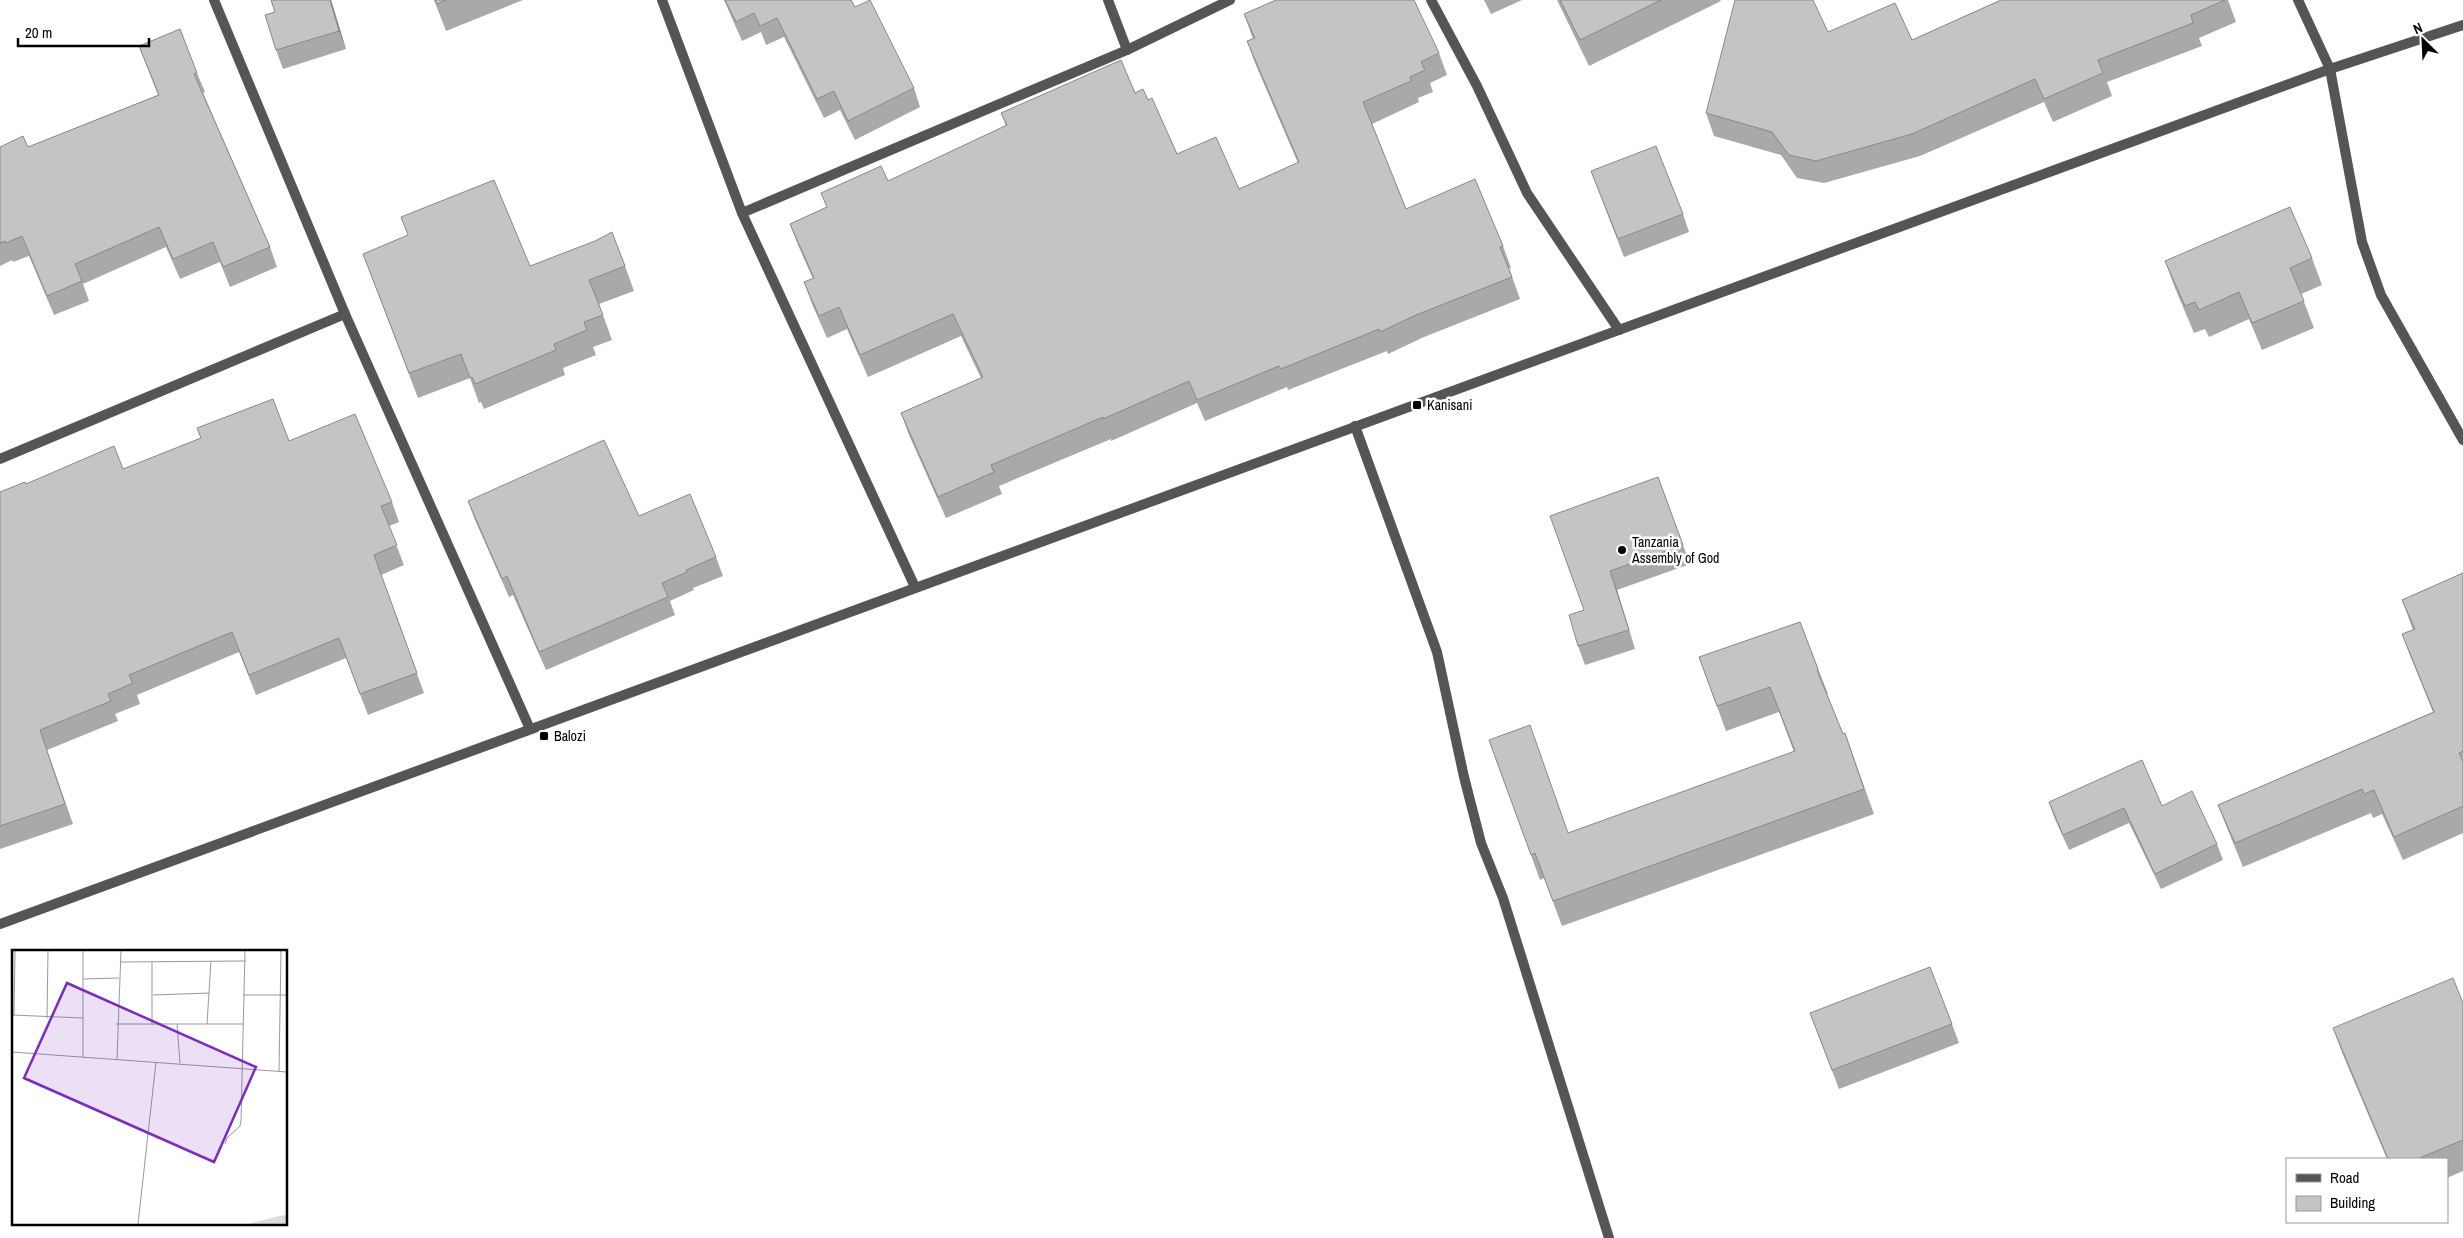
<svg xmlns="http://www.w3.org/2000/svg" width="2463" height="1238" viewBox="0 0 2463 1238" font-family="'Archivo Narrow',sans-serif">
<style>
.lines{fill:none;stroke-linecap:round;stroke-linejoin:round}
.minor{stroke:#555;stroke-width:10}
.tertiary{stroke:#555;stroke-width:10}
.wall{fill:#a9a9a9}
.shaded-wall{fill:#898989}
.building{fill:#c4c4c4;stroke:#898989}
.poi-dot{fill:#000;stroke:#fff;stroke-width:2}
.labels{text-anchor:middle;stroke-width:5;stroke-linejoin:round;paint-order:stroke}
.poi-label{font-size:14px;fill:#000;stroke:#fff;text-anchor:start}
.inset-road{fill:none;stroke:#999;stroke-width:1}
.view{fill:#7b2cbf;fill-opacity:0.15;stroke:#7b2cbf;stroke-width:2.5}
.inset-edge{fill:none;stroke:#000;stroke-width:2.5}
</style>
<rect width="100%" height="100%" fill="#fff"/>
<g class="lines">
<g class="minor">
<polyline points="214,0 345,314 530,729"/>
<polyline points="662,0 742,213 915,587"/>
<polyline points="1108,0 1127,50"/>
<polyline points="1431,0 1477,86 1527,193 1619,330"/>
<polyline points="2330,69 2362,242 2381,295 2463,440"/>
<polyline points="742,213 1127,50 1230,0"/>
<polyline points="1355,426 1437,652 1464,777 1481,843 1503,898 1609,1238"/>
<polyline points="0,459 345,314"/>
</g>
<g class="tertiary">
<polyline points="2298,0 2330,69"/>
<polyline points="0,924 2330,69 2463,25"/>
</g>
</g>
<g class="wall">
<polygon points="271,0 331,0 346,49 283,69 276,50 275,12"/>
<polygon points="434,0 523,0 446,31"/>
<polygon points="724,0 851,0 855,7 914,88 920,107 855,140 840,110 824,118 784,37 766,45 761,32 742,41"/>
<polygon points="1484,0 1522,0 1491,14"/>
<polygon points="1557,0 1720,0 1721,1 1589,66"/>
<polygon points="2001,0 2228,0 2236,22 2199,38 2202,46 2107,82 2112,96 2053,122 2044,102 1920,156 1824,183 1797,178 1781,155 1714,136 1706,113 1828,32 1912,40"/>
<polygon points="1244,14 1439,53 1447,75 1430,83 1433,92 1418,98 1419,102 1372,124 1406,209 1503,246 1511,268 1509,268 1520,299 1424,337 1388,354 1387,351 1288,390 1287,387 1205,421 1197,403 1111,441 1111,439 999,486 1002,494 946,518 909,435 901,413 981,378 961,336 868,377 847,329 827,338 812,304 804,282 813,279 798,245 790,224 827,207 821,193 888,181 1006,126 1001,113 1135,93 1148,100 1177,154 1239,189 1298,163 1255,63 1247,41 1253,39"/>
<polygon points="139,46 197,73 205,92 203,93 270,247 277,267 230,287 220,262 180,279 166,247 83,284 89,301 54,315 29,256 13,262 12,260 0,266 0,147 28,147 158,95"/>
<polygon points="1591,171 1683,214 1689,232 1624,257"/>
<polygon points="363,254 530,266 625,266 634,291 599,304 612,340 593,347 596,355 563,368 565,375 484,409 481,402 479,403 470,378 418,398"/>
<polygon points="2312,258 2322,285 2301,294 2314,328 2262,350 2249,319 2209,337 2205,329 2194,333 2175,288 2165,261"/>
<polygon points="289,441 392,502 399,522 389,526 404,565 381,575 424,693 368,715 346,658 256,695 239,652 137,695 140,704 115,714 118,721 47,750 73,824 0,849 0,492 26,484 123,469"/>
<polygon points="1658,477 1690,564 1617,590 1635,649 1585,665 1578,646 1584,610"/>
<polygon points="468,501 639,516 716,557 723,576 693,588 694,590 670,601 675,615 546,670 513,595 509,597 475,520"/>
<polygon points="2463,573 2463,833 2403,860 2382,814 2373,818 2371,813 2243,867 2227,828 2218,805 2433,712 2411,658 2402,634 2413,630 2402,600"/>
<polygon points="1800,622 1828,694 1826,694 1843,734 1845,733 1874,814 1562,926 1544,878 1540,880 1489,740 1568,833 1794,752 1779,712 1726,731 1699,657"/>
<polygon points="2049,802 2162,806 2217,844 2223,860 2161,889 2129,823 2069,850 2054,817"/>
<polygon points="2463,1003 2463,1171 2447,1178 2447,1159 2387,1159 2343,1055 2333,1028"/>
<polygon points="1810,1013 1952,1024 1959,1043 1839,1089"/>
</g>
<g class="shaded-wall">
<polygon points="330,0 331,0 346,49 339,31"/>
<polygon points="1610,571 1617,590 1635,649 1629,630"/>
</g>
<g class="building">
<polygon points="271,0 330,0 339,31 276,50 265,15 275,12"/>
<polygon points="435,0 446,0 437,4"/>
<polygon points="725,0 851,0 855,7 870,0 914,88 848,121 834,91 817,99 777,18 760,26 754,13 736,22"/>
<polygon points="1276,0 1414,0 1439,53 1421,62 1425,70 1410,77 1411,81 1363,102 1406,209 1475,179 1503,246 1500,247 1512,277 1416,315 1380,332 1379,329 1281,369 1279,366 1197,400 1189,381 1103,419 1103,417 991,465 994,472 938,497 901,413 983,377 953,314 860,355 839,307 819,316 804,282 814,278 790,224 827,207 821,193 881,166 888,181 1007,125 1001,113 1121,60 1135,93 1143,89 1148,100 1152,98 1177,154 1216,137 1239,189 1299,162 1247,41 1255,38 1244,14"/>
<polygon points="1560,0 1661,0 1580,40"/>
<polygon points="1735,0 1813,0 1828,32 1895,3 1912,40 2001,0 2225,0 2191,15 2193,23 2098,60 2103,73 2044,99 2035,79 1912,134 1816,161 1789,155 1772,132 1706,113"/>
<polygon points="180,29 197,73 194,74 270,247 223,267 213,242 173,259 159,227 75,264 82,281 47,296 22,236 6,243 5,241 0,243 0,147 23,136 28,147 159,95 139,46"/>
<polygon points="1656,146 1683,214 1618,239 1591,171"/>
<polygon points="494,180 530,266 595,241 612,232 625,266 589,280 603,315 584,322 587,330 554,344 556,350 475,384 472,377 470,378 461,354 409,373 363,254 408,235 401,217"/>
<polygon points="2290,207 2312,258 2290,268 2304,301 2252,323 2239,292 2199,310 2195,302 2185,306 2165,261"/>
<polygon points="273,399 289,441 355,414 392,502 381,506 397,545 374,555 417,673 360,694 339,638 249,675 232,632 129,675 133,683 108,694 111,701 40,730 65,804 0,826 0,492 25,482 26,484 114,446 123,469 201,438 197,428"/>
<polygon points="604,440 639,516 690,494 716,557 686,570 687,572 662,583 668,597 539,652 507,576 502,579 468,501"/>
<polygon points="1658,477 1683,545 1610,571 1629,630 1578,646 1569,615 1584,610 1550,516"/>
<polygon points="2463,573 2463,751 2459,753 2463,762 2463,806 2394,837 2374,790 2364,794 2362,789 2235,843 2218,805 2434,712 2402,634 2415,629 2402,600"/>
<polygon points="1800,622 1818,669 1817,670 1843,734 1845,733 1864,789 1553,901 1535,853 1531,855 1489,740 1530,725 1568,833 1795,751 1770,687 1717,706 1699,657"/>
<polygon points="2142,760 2162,806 2192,791 2217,844 2155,874 2124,808 2063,835 2049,802"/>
<polygon points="1930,967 1952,1024 1832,1070 1810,1013"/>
<polygon points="2453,978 2463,1003 2463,1140 2417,1159 2388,1159 2333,1028"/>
</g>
<g class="poi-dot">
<rect x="1412" y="400" width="10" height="10" rx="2.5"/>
<circle cx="1622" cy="550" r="5"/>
<rect x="539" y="731" width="10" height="10" rx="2.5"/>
</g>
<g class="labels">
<g class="poi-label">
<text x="1427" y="410">Kanisani</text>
<text x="1632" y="547">Tanzania<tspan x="1632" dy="16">Assembly of God</tspan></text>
<text x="554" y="741">Balozi</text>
</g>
</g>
<g transform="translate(12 950)">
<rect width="275" height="275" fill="#fff"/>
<path d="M275,265V274H236L267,266Z" fill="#dcdcdc"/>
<path class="inset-road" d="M108,12L234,11M71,29L107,28M141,45L197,43M231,45H275M0,65L71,68M2,65L3,1M35,68L36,1M104,74H231M165,74L168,113M195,74L199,11M140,75V11M0,102L275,122M71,107V1M105,109L109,1M267,121L269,1M213,194L215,188L228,176L229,171L233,1M126,274L144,112"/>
<path class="view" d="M55,33L244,117L202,212L12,128Z"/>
<rect width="275" height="275" class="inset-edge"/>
</g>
<rect x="2286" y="1158" width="162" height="65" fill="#ffffff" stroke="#999999"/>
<rect x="2296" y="1174" width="25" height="8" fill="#555555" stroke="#999999"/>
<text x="2330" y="1183" font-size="15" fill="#000000">Road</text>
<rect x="2296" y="1196" width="25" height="15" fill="#c4c4c4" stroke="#999999"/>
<text x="2330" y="1208" font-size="15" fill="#000000">Building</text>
<g transform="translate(2423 40) rotate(336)" stroke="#ffffff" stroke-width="4" paint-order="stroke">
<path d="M0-4L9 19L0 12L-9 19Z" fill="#000000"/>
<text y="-8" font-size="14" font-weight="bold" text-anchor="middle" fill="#000000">N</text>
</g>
<path d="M18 38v8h131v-8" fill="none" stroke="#000000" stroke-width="2.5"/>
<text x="25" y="38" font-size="15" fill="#000000" stroke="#ffffff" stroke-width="4" paint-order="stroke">20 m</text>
</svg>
